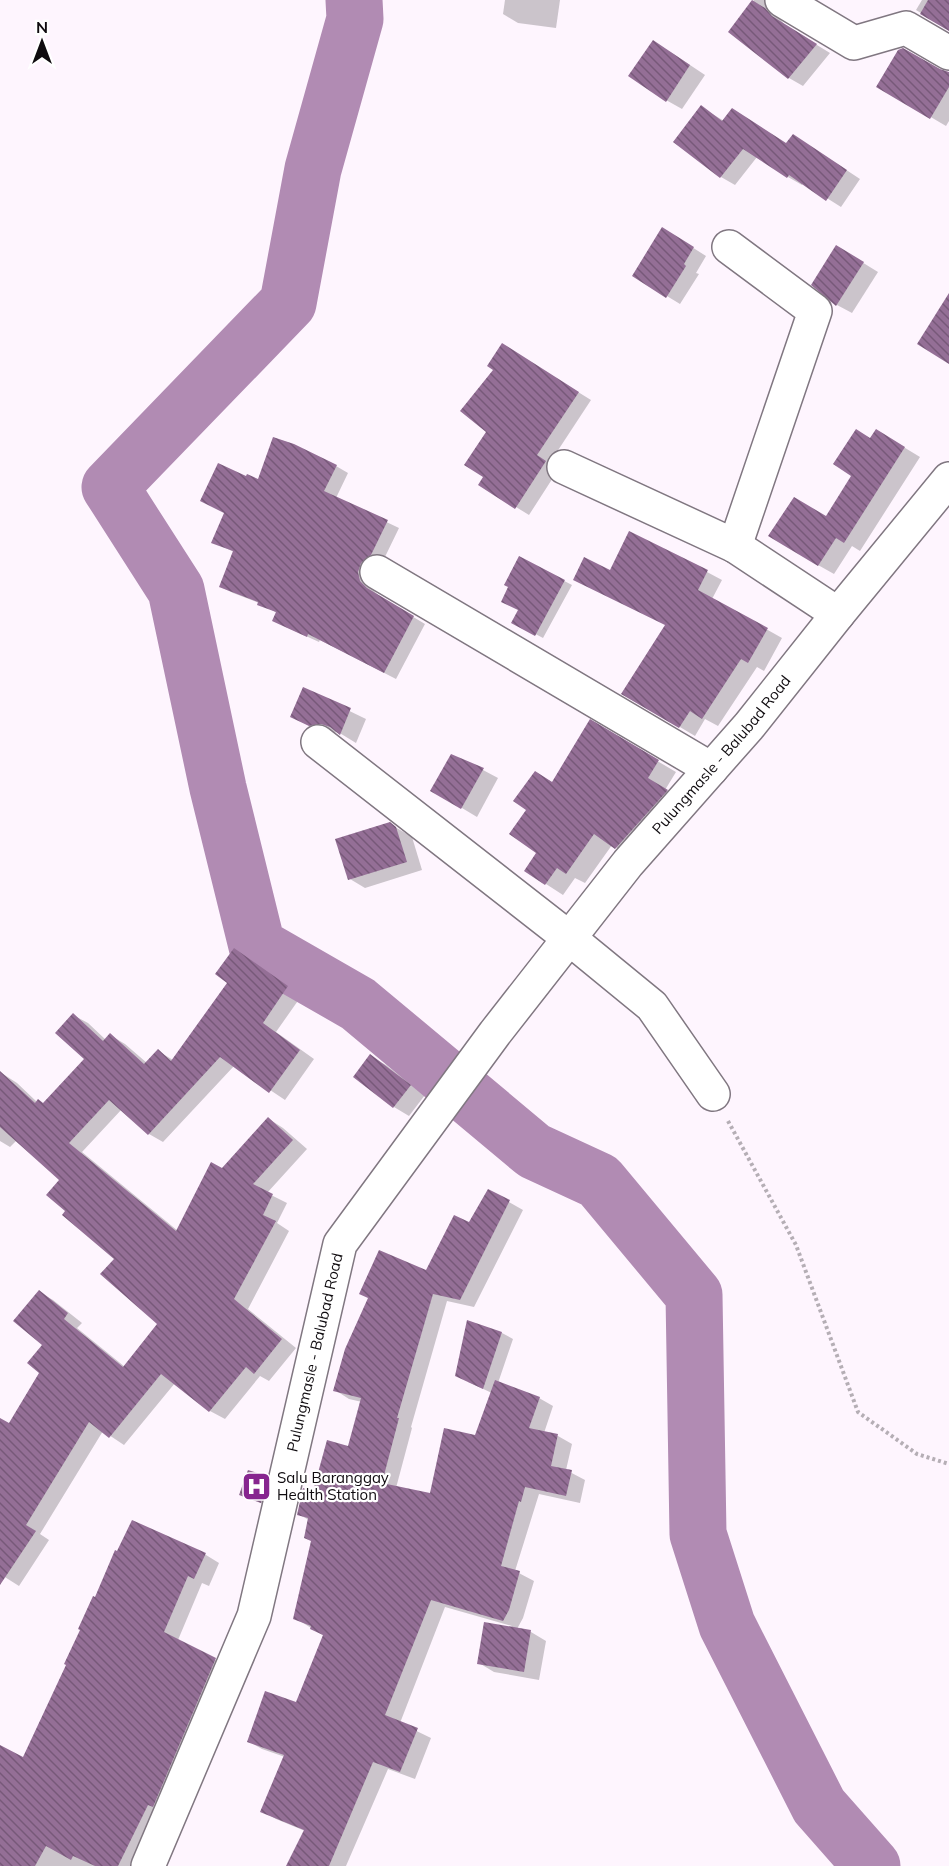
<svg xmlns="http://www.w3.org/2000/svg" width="949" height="1866" viewBox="0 0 949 1866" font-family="Mulish,sans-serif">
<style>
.shadow{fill:#0003}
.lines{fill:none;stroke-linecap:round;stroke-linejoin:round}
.river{stroke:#b18bb3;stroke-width:57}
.building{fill:url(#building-back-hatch)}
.minor-casing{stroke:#807781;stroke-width:36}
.path{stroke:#b5aeb5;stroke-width:4;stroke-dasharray:3 3;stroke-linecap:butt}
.minor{stroke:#fff;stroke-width:33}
.labels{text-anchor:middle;stroke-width:4.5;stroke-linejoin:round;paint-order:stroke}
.street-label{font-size:15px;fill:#0f0b0f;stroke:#fff}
.poi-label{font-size:15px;fill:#0f0b0f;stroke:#fff;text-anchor:start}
</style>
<defs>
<pattern id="building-back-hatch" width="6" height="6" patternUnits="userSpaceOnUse" patternTransform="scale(1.5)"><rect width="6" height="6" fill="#946f96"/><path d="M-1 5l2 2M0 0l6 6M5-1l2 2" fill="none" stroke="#775979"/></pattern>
</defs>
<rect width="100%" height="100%" fill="#fef5fe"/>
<g class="shadow">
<polygon points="505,0 560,0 556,28 518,23 503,14"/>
<polygon points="754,0 779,0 777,8 779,18 786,26 830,53 803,86 789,78 730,32"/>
<polygon points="922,0 949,0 949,30 916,10"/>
<polygon points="669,51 705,75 682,109 666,100"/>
<polygon points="940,71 949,73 949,121 946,126 878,86"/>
<polygon points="701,107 724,121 787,144 807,144 860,179 841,207 803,183 802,185 788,177 757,157 735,185 721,177 675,142"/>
<polygon points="676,237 706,256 696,273 699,274 680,304 634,276"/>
<polygon points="852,256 878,272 852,313 837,305 813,284"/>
<polygon points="515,353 591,400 549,464 558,470 529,515 516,507 485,477 488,431"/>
<polygon points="892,440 920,457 860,551 852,546 834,574 818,565 827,518 853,475"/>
<polygon points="336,466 348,473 336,498 399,528 383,561 370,580 372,589 380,597 425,624 396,679 320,640 319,642 286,627 277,613 259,603 233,593 221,587 234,552 213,542 247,478 259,481"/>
<polygon points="520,558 572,585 543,638 513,622 519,610"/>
<polygon points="611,572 707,572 722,580 712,599 782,638 764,671 757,667 718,726 705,719 695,736 623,693 667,625"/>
<polygon points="304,689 366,719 356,743 338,732 326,734 292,717"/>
<polygon points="591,722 676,772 665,790 684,801 634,858 612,845 585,883 575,878 563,895 546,884 528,810 536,773 554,783"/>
<polygon points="483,770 498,778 477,817 432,790"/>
<polygon points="390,824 412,837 422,870 365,888 350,879"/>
<polygon points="235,950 302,995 276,1032 314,1059 285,1100 234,1066 163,1142 149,1134 122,1109 82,1152 178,1231 222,1170 269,1119 283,1128 307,1149 267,1193 287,1203 277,1223 289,1231 248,1309 296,1348 269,1381 260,1376 225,1419 210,1411 175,1383 124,1445 103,1431 40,1534 49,1540 19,1586 0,1574 0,1419 10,1425 41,1373 44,1344 39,1292 53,1300 82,1323 77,1328 125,1367 159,1324 116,1258 67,1211 61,1180 17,1140 10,1147 0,1141 0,1072 17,1083 37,1102 44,1104 86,1059 73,1015 88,1023 106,1040 110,1035 125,1044 147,1063 158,1051 173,1060 229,983"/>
<polygon points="370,1056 386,1065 425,1095 409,1116 394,1107"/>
<polygon points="489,1191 523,1210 474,1307 447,1301 411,1427 412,1428 396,1488 431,1495 475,1437 492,1393 468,1382 469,1322 502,1333 513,1339 498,1383 539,1398 553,1406 544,1433 558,1436 572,1444 566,1470 585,1480 580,1503 539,1494 515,1571 534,1581 523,1618 517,1629 531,1632 546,1641 539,1680 494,1672 479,1663 512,1626 445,1607 400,1723 431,1738 415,1779 388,1769 346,1866 288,1866 305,1831 276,1819 262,1811 285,1757 262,1749 248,1741 297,1704 324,1636 295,1618 313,1541 309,1520 298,1514 349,1448 362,1402 349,1399 335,1390 427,1272 470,1224"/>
<polygon points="266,1478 274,1482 268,1506 241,1495"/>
<polygon points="133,1522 206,1555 219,1563 209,1586 202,1583 178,1640 229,1667 135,1866 0,1866 0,1746 23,1759 68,1665 96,1599"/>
</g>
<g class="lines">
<polyline class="river" points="354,0 355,19 313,169 288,303 110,487 176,590 218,788 257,946 358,1004 534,1151 599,1181 694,1295 698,1534 727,1625 819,1806 872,1866"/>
</g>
<g class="building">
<polygon points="752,0 765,8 772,16 817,44 788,79 728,32"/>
<polygon points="928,0 949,0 949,31 920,14"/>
<polygon points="653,40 690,65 666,102 628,76"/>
<polygon points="903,48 940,69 949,72 949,87 930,119 876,87 898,50"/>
<polygon points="701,105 722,121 732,108 786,143 793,134 847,170 826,201 789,175 787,178 743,149 720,178 673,142"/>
<polygon points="662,227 694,247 684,264 686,266 666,298 632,276"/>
<polygon points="836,245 864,262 836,306 811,285"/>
<polygon points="949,293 949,364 917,344"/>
<polygon points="502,343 579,392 537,455 546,461 515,509 478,485 483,477 464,465 486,432 460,411 493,370 487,366"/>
<polygon points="856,429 870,438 876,429 905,447 844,543 836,538 818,566 768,536 794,497 826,516 851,476 833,464"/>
<polygon points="273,437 294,444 337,465 324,491 388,520 371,555 361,563 358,572 360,581 367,588 414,616 384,673 308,634 307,637 272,621 276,612 257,605 258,602 219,587 233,551 211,543 224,513 200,501 218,463 246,476 247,474 258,479"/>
<polygon points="629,531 708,570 698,590 768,628 748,663 741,659 702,719 690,711 679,728 621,694 665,625 573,580 584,557 610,570"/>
<polygon points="519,556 565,580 535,636 511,623 518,610 501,602 508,587 504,585"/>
<polygon points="303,687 351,708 340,735 330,727 321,724 309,726 290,717"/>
<polygon points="590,719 659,760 648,778 668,790 615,849 594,834 566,874 557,868 545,885 524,871 536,853 509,834 526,810 513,801 535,771 552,782"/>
<polygon points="451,754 484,768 461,809 430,791"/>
<polygon points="390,822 396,827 407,862 348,880 335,839"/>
<polygon points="234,948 288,986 263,1023 300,1050 269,1093 220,1057 148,1135 109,1100 69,1143 176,1231 211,1162 222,1168 268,1117 293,1140 253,1184 273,1194 263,1215 276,1221 234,1299 282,1339 254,1374 246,1367 209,1412 161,1374 109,1438 89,1422 26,1525 36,1531 0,1585 0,1418 9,1423 39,1373 27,1363 42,1345 13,1321 39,1290 68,1313 64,1319 123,1367 157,1324 100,1274 114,1259 62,1215 65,1211 46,1195 59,1180 0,1127 0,1071 35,1103 38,1099 43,1103 84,1059 55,1033 73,1013 103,1041 110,1033 144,1064 158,1049 171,1061 227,983 215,974"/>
<polygon points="370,1054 411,1085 393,1108 353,1077"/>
<polygon points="488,1189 510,1200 460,1300 433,1294 397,1418 399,1418 382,1483 430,1493 444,1428 475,1435 495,1380 540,1397 529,1428 558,1434 551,1466 572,1470 566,1496 525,1487 521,1502 519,1501 501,1566 520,1571 509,1610 503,1621 431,1600 385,1715 418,1728 400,1772 373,1762 329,1866 286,1866 304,1830 260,1812 284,1755 247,1742 265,1691 296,1702 323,1635 310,1629 311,1626 293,1619 311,1541 304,1538 308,1518 297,1515 303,1488 313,1491 327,1440 348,1446 361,1398 333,1391 345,1349 368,1298 359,1294 379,1250 426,1270 454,1215 469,1222"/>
<polygon points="467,1320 502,1332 483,1389 455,1376"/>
<polygon points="248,1470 267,1476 261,1503 239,1495"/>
<polygon points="132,1520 206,1553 194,1579 188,1576 164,1632 216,1658 153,1807 148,1805 118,1866 95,1866 73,1856 71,1860 46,1846 35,1866 0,1866 0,1745 23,1757 66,1665 64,1664 80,1630 78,1629 93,1596 95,1597 115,1550 117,1551"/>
<polygon points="484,1622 531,1630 524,1672 477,1664"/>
</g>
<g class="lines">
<defs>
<g id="minor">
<polyline points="782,0 854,43 906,28 949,53"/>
<polyline points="729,247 815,311 735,546"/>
<polyline points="564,467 735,546 838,614"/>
<polyline points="377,572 711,769"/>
<polyline points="318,742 569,938 652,1006 713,1094"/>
<path id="s1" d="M148,1866L254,1616L340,1244L495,1033L628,863L749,726L838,614L949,479"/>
</g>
</defs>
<use href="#minor" class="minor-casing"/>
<polyline class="path" points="728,1121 796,1245 858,1412 917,1454 949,1464"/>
<use href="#minor" class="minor"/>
</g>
<defs>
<symbol id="hospital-square" viewBox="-11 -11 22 22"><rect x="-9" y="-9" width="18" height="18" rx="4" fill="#87268f" stroke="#fff"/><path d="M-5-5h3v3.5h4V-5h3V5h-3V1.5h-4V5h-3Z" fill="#fff"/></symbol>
</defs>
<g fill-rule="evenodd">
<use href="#hospital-square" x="240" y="1470" width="33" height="33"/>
</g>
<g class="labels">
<g class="street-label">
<text dy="5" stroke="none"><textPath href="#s1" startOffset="1274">Pulungmasle - Balubad Road</textPath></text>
<text dy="5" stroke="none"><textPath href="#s1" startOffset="542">Pulungmasle - Balubad Road</textPath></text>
</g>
<g class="poi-label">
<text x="277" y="1483">Salu Baranggay<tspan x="277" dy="17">Health Station</tspan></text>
</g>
</g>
<g transform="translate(42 42)" stroke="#ffffff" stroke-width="4.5" paint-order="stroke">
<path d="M0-4.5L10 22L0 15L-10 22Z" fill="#0f0b0f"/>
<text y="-9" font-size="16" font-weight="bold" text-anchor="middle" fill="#0f0b0f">N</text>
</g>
</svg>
